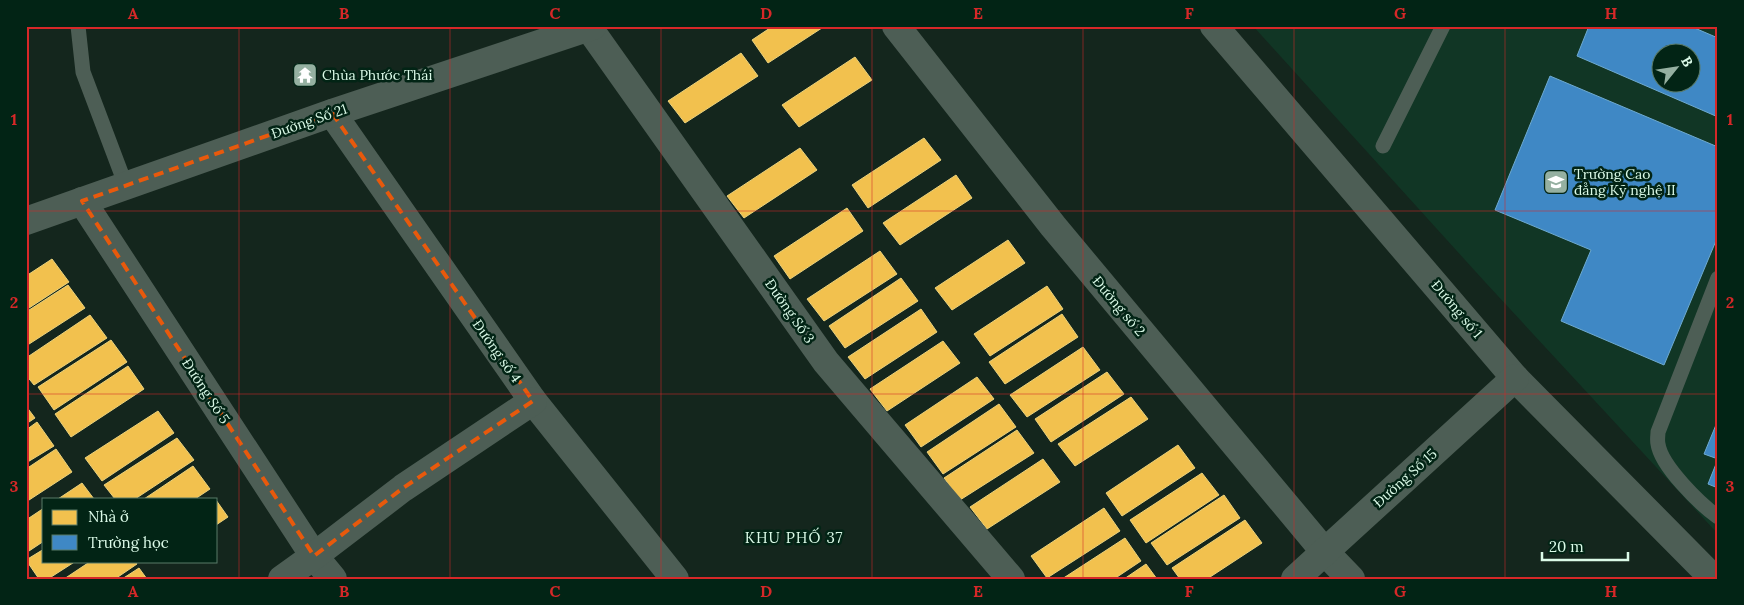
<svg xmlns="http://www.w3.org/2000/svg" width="1744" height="605" viewBox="0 0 1744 605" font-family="Lora,serif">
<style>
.built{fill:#113625;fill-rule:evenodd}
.homes{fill:#f2c14e;stroke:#ebd27c}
.schools{fill:#3f88c5;stroke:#6eaad0;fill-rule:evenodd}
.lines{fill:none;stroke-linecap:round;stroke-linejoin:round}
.service{stroke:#4d5e55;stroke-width:15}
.minor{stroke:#4d5e55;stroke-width:28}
.marked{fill:none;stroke:#e8590c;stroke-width:4;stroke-dasharray:10 6;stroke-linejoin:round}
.grid{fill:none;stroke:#d62828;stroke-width:1;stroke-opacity:0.55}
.labels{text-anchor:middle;stroke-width:5;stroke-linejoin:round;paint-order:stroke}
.poi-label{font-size:14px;fill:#dbfae8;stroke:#022415;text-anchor:start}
.street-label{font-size:14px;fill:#dbfae8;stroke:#022415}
.neighbourhood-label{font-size:15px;letter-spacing:1px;fill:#dbfae8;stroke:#022415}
.neatline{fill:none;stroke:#d62828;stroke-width:2}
.grid-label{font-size:16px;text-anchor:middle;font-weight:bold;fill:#d62828}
</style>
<rect width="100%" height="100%" fill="#14261d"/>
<path class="built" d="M1253,26H1718V534L1485,282ZM1662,52H1692V82H1662Z"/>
<g class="homes">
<polygon points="773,26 825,26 768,63 752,40"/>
<polygon points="741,53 758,76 685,123 668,101"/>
<polygon points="855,57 872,80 799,127 782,105"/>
<polygon points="924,138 941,160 868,208 852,185"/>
<polygon points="800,148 817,170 744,218 727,196"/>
<polygon points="956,175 972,198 900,245 883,223"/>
<polygon points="847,208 863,231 790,279 774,256"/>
<polygon points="1008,240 1025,263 952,310 935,288"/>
<polygon points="880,251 897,274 824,321 807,299"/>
<polygon points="52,259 69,282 26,310 26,276"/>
<polygon points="901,278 918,301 845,348 829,326"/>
<polygon points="68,285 85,308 26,346 26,312"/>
<polygon points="1047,286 1063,309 990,356 974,334"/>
<polygon points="921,309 937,332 865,379 848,357"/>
<polygon points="1062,314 1078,337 1005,384 989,362"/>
<polygon points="90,315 107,338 34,385 26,375 26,358"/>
<polygon points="111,340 127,362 54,410 38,387"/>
<polygon points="943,341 960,363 887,411 870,389"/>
<polygon points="1083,347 1100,370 1027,417 1010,395"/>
<polygon points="128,366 144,389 71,437 55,414"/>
<polygon points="1107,372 1124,394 1051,442 1035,419"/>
<polygon points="977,377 994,399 921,447 905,425"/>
<polygon points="1131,397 1148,419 1075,466 1058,444"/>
<polygon points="999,404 1016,427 943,474 927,452"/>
<polygon points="26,406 35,418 26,424"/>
<polygon points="158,411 174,433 102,481 85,458"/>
<polygon points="37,422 54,446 26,463 26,430"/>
<polygon points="1017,430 1034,453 960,500 944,478"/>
<polygon points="177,438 194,460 135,499 115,499 104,485"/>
<polygon points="1178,445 1195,468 1122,516 1106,493"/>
<polygon points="56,449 72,472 26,502 26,469"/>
<polygon points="1043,459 1060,482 987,529 970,507"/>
<polygon points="193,466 210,489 195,499 144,499"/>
<polygon points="1202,473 1219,495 1146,543 1130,520"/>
<polygon points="82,483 94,499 58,499"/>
<polygon points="1224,495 1240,518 1167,565 1151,543"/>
<polygon points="216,500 228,517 216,525"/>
<polygon points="44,508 44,541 26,553 26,520"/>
<polygon points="1104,508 1120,531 1047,578 1031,556"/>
<polygon points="1245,520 1262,543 1207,579 1180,579 1172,568"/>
<polygon points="1125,538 1141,561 1114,579 1062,579"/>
<polygon points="44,549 44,561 76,561 48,579 39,579 26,560"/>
<polygon points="91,561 135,561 137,564 115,579 64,579"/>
<polygon points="1146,564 1157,579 1124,579"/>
<polygon points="139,568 147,579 122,579"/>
</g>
<g class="schools">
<path d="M1589,26H1690L1718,38V117L1577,56ZM1662,52H1692V82H1662Z"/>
<polygon points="1550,76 1718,147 1718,236 1664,365 1561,321 1591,250 1495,210"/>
<polygon points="1718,420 1718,459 1704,454"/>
<polygon points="1718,459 1718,488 1708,484"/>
</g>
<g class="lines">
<g class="service">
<polyline points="78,26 83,72 126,186"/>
<polyline points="1383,146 1443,26"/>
<path d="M1718,278L1658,432C1658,435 1657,440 1658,444C1661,466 1700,504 1718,517"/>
</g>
<g class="minor">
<polyline points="896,26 1053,226 1324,551 1351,579"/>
<polyline points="1214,26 1515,378 1714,579"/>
<polyline points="589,28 826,362 1011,579"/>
<polyline points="332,113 533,401 675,579"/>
<polyline points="82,201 314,556 333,579"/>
<polyline points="26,221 332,113 593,26"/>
<polyline points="282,579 314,556 403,488 533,401"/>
<polyline points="1295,579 1515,378"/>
</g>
</g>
<path class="marked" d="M332,113L533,401L403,488L314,556L82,201Z"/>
<path class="grid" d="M239,26V579M450,26V579M661,26V579M872,26V579M1083,26V579M1294,26V579M1505,26V579M26,211H1718M26,394H1718"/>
<defs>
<symbol id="temple-square" viewBox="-11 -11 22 22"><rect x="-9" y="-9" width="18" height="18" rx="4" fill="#95b0a1" stroke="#022415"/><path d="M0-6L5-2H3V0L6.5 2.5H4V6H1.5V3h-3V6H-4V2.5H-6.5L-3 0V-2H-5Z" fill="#fff"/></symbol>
<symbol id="university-square" viewBox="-11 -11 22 22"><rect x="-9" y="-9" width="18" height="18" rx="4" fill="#95b0a1" stroke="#022415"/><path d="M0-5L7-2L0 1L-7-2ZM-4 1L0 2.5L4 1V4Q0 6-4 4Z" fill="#fff"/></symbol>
</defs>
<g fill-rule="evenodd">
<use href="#temple-square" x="291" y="61" width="28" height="28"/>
<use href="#university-square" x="1542" y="168" width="28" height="28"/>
</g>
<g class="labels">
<g class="poi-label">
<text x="322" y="80">Chùa Phước Thái</text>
<text x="1574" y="179">Trường Cao<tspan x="1574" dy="16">đẳng Kỹ nghệ II</tspan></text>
</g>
<g class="street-label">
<text transform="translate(309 121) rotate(-19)" y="5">Đường Số 21</text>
<text transform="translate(1119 306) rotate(50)" y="5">Đường số 2</text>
<text transform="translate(1457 309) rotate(50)" y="5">Đường số 1</text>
<text transform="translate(790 311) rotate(55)" y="5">Đường Số 3</text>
<text transform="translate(497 351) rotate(55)" y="5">Đường số 4</text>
<text transform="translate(206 391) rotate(57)" y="5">Đường Số 5</text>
<text transform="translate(1405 478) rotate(-42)" y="5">Đường Số 15</text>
</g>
<g class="neighbourhood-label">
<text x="794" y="543">KHU PHỐ 37</text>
</g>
</g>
<rect width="1744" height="605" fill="none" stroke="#022415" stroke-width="55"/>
<rect x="42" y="498" width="175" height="65" fill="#022415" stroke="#597a69"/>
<rect x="52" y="510" width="25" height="15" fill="#f2c14e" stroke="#597a69"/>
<text x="88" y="522" font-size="15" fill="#dbfae8">Nhà ở</text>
<rect x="52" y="535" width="25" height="15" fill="#3f88c5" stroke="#597a69"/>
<text x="88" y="548" font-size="15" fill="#dbfae8">Trường học</text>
<g transform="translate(1676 68) rotate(60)"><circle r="24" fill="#022415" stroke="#597a69"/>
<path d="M0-4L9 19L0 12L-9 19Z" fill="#95b0a1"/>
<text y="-8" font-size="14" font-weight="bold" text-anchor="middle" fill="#dbfae8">B</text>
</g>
<path d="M1542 552v8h86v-8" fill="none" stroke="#dbfae8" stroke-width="2.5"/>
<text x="1549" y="552" font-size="15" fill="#dbfae8" stroke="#022415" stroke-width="4" paint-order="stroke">20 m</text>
<rect x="28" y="28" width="1688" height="550" class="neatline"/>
<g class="grid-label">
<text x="133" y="19">A</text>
<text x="344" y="19">B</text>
<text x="555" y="19">C</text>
<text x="766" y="19">D</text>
<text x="978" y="19">E</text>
<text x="1189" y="19">F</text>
<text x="1400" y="19">G</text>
<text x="1611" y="19">H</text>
<text x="14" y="125">1</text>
<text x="1730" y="125">1</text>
<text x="14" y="308">2</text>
<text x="1730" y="308">2</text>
<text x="14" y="492">3</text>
<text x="1730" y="492">3</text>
<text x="133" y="597">A</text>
<text x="344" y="597">B</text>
<text x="555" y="597">C</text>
<text x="766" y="597">D</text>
<text x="978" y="597">E</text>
<text x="1189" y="597">F</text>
<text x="1400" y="597">G</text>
<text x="1611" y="597">H</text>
</g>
</svg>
